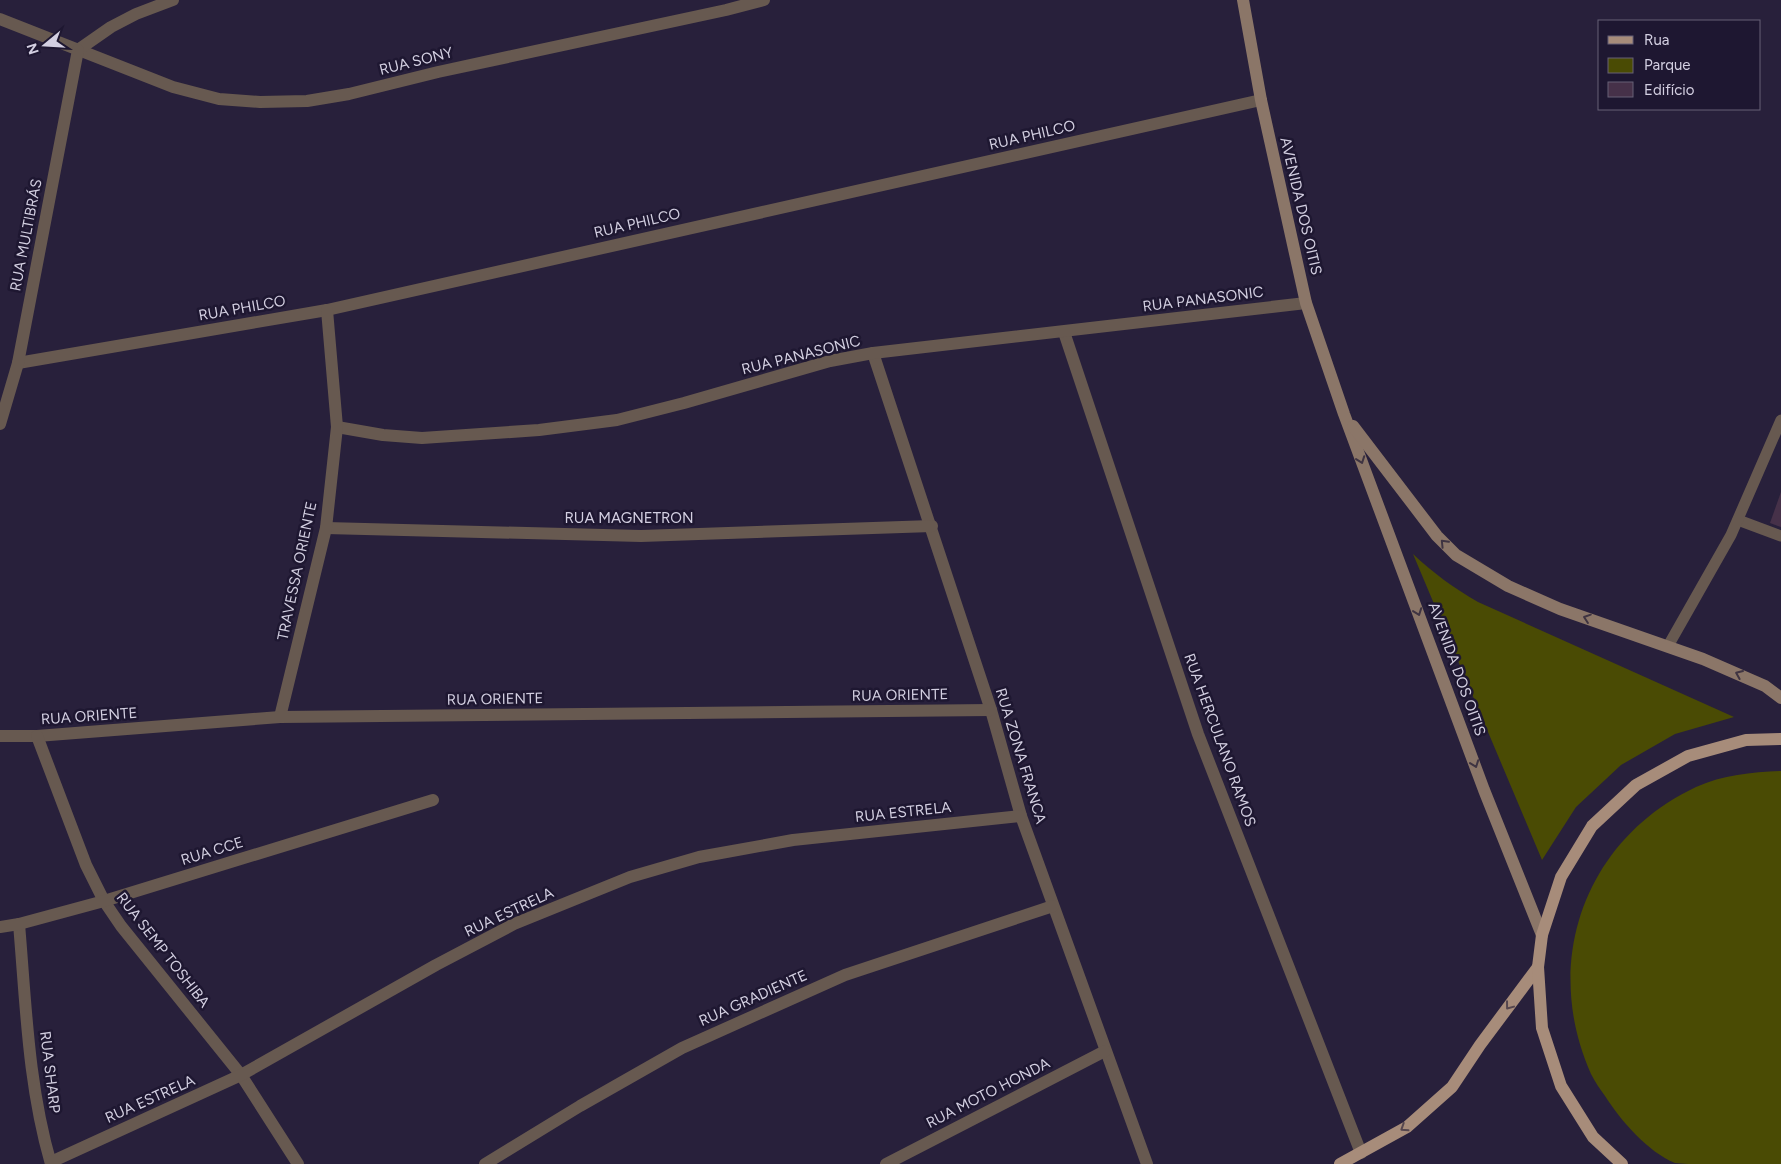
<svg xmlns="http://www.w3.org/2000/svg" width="1781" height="1164" viewBox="0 0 1781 1164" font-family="Figtree,sans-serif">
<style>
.green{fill:#4a4b04}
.building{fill:#463149}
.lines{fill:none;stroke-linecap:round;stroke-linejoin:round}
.lane{stroke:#675950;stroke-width:11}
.street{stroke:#675950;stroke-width:12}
.secondary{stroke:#8b7668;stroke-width:12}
.primary{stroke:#a78c7a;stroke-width:12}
.oneway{stroke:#3f3442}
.oneway2{stroke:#55464e}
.labels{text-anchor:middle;stroke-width:5;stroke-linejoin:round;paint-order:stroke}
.street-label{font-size:15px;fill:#d3cfe1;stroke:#1e1731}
</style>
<rect width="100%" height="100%" fill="#28203b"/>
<g class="green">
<path d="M1413,554C1433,573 1454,588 1478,602L1734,717L1675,734L1621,765L1576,807L1542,860Z"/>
<path d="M1781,771V1164C1755,1164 1728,1164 1702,1164C1694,1164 1682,1164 1675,1163C1648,1152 1621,1121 1605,1096C1600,1089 1595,1082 1591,1074C1541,962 1585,839 1696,787C1723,775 1752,772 1781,771Z"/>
</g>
<polygon class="building" points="1781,492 1781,527 1770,523"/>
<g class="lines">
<g class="lane">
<polyline points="1738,520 1781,536"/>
<polyline points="1668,646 1731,535 1781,420"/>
</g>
<g class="street">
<polyline points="0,19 173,87 219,99 260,102 307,101 349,94 438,72 726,10 764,0"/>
<polyline points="78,50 111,27 136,14 173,0"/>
<polyline points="1064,332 1198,734 1361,1153"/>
<polyline points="873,353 991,710 1021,816 1147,1164"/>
<polyline points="18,363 327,310 1261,100"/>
<polyline points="0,424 18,363 78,50"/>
<polyline points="337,427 383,435 422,438 539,430 617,420 684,403 830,361 873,353 1306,303"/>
<polyline points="326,528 641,536 932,526"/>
<polyline points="280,717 326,528 337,427 327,310"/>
<polyline points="0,736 37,736 280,717 991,710"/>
<polyline points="37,736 86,865 104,901 121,926 241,1075 298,1164"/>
<path d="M19,924C26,1005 28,1085 51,1164"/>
<polyline points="0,927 19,924 104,901 433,800"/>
<polyline points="51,1162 241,1075 436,965 514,924 630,877 699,857 793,840 1021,816"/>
<polyline points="485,1164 580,1106 682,1048 845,975 1053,906"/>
<polyline points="886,1164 1105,1051"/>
</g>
<g class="secondary">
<polyline points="1243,0 1261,100 1306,303 1344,414 1484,790 1542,935"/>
<polyline points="1353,426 1437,536 1456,555 1508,586 1560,609 1703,659 1765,686 1781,698"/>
</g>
<g class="primary">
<polyline points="1340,1164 1407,1127 1452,1087 1480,1045 1538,967"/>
<polyline points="1622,1164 1593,1137 1561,1086 1542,1028 1538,967 1542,935 1561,877 1592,826 1636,785 1688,756 1746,740 1781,739"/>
</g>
</g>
<defs><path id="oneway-chevron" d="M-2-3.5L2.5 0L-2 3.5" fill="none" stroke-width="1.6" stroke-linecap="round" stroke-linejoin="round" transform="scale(1.25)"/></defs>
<g class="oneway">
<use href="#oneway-chevron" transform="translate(1361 460) rotate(70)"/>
<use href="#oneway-chevron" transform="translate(1444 543) rotate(-134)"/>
<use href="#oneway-chevron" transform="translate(1418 612) rotate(70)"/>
<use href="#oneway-chevron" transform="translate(1587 618) rotate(-161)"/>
<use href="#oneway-chevron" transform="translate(1739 674) rotate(-157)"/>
<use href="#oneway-chevron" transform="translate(1475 764) rotate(70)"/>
</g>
<g class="oneway2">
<use href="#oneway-chevron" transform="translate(1509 1006) rotate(127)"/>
<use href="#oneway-chevron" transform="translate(1404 1128) rotate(147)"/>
</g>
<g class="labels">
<g class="street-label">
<text transform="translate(416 61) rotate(-14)" y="5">RUA SONY</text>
<text transform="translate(1032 135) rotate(-13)" y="5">RUA PHILCO</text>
<text transform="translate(1301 206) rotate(77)" y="5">AVENIDA DOS OITIS</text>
<text transform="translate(637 223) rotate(-13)" y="5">RUA PHILCO</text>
<text transform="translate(26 235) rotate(-79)" y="5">RUA MULTIBRÁS</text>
<text transform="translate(1203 299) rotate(-7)" y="5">RUA PANASONIC</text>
<text transform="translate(242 308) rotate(-10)" y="5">RUA PHILCO</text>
<text transform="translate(801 355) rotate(-14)" y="5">RUA PANASONIC</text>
<text x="629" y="523">RUA MAGNETRON</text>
<text transform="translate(297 571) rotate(-78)" y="5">TRAVESSA ORIENTE</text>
<text transform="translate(1457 669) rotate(70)" y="5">AVENIDA DOS OITIS</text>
<text transform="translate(900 695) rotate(-1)" y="5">RUA ORIENTE</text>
<text transform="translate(495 699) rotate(-1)" y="5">RUA ORIENTE</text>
<text transform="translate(89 716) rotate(-4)" y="5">RUA ORIENTE</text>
<text transform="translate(1220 740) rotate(70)" y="5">RUA HERCULANO RAMOS</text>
<text transform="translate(1021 756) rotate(73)" y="5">RUA ZONA FRANCA</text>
<text transform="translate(903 812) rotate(-6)" y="5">RUA ESTRELA</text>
<text transform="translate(212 851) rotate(-17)" y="5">RUA CCE</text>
<text transform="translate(509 912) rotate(-25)" y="5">RUA ESTRELA</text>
<text transform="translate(163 950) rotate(52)" y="5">RUA SEMP TOSHIBA</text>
<text transform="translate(753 998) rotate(-24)" y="5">RUA GRADIENTE</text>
<text transform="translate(50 1072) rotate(83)" y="5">RUA SHARP</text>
<text transform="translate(988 1093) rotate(-27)" y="5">RUA MOTO HONDA</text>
<text transform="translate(150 1099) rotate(-24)" y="5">RUA ESTRELA</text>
</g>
</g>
<rect x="1598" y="20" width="162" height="90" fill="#1e1731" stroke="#666177"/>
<rect x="1608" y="36" width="25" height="8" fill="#a78c7a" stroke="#666177"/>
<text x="1644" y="45" font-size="15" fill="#d3cfe1">Rua</text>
<rect x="1608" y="58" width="25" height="15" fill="#4a4b04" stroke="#666177"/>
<text x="1644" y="70" font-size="15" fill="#d3cfe1">Parque</text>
<rect x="1608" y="82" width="25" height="15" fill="#463149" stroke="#666177"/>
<text x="1644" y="95" font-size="15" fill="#d3cfe1">Edifício</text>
<g transform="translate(45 45) rotate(252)" stroke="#1e1731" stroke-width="4" paint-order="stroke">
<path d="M0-4L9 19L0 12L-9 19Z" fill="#d3cfe1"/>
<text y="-8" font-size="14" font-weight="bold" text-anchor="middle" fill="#d3cfe1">N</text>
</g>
</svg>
